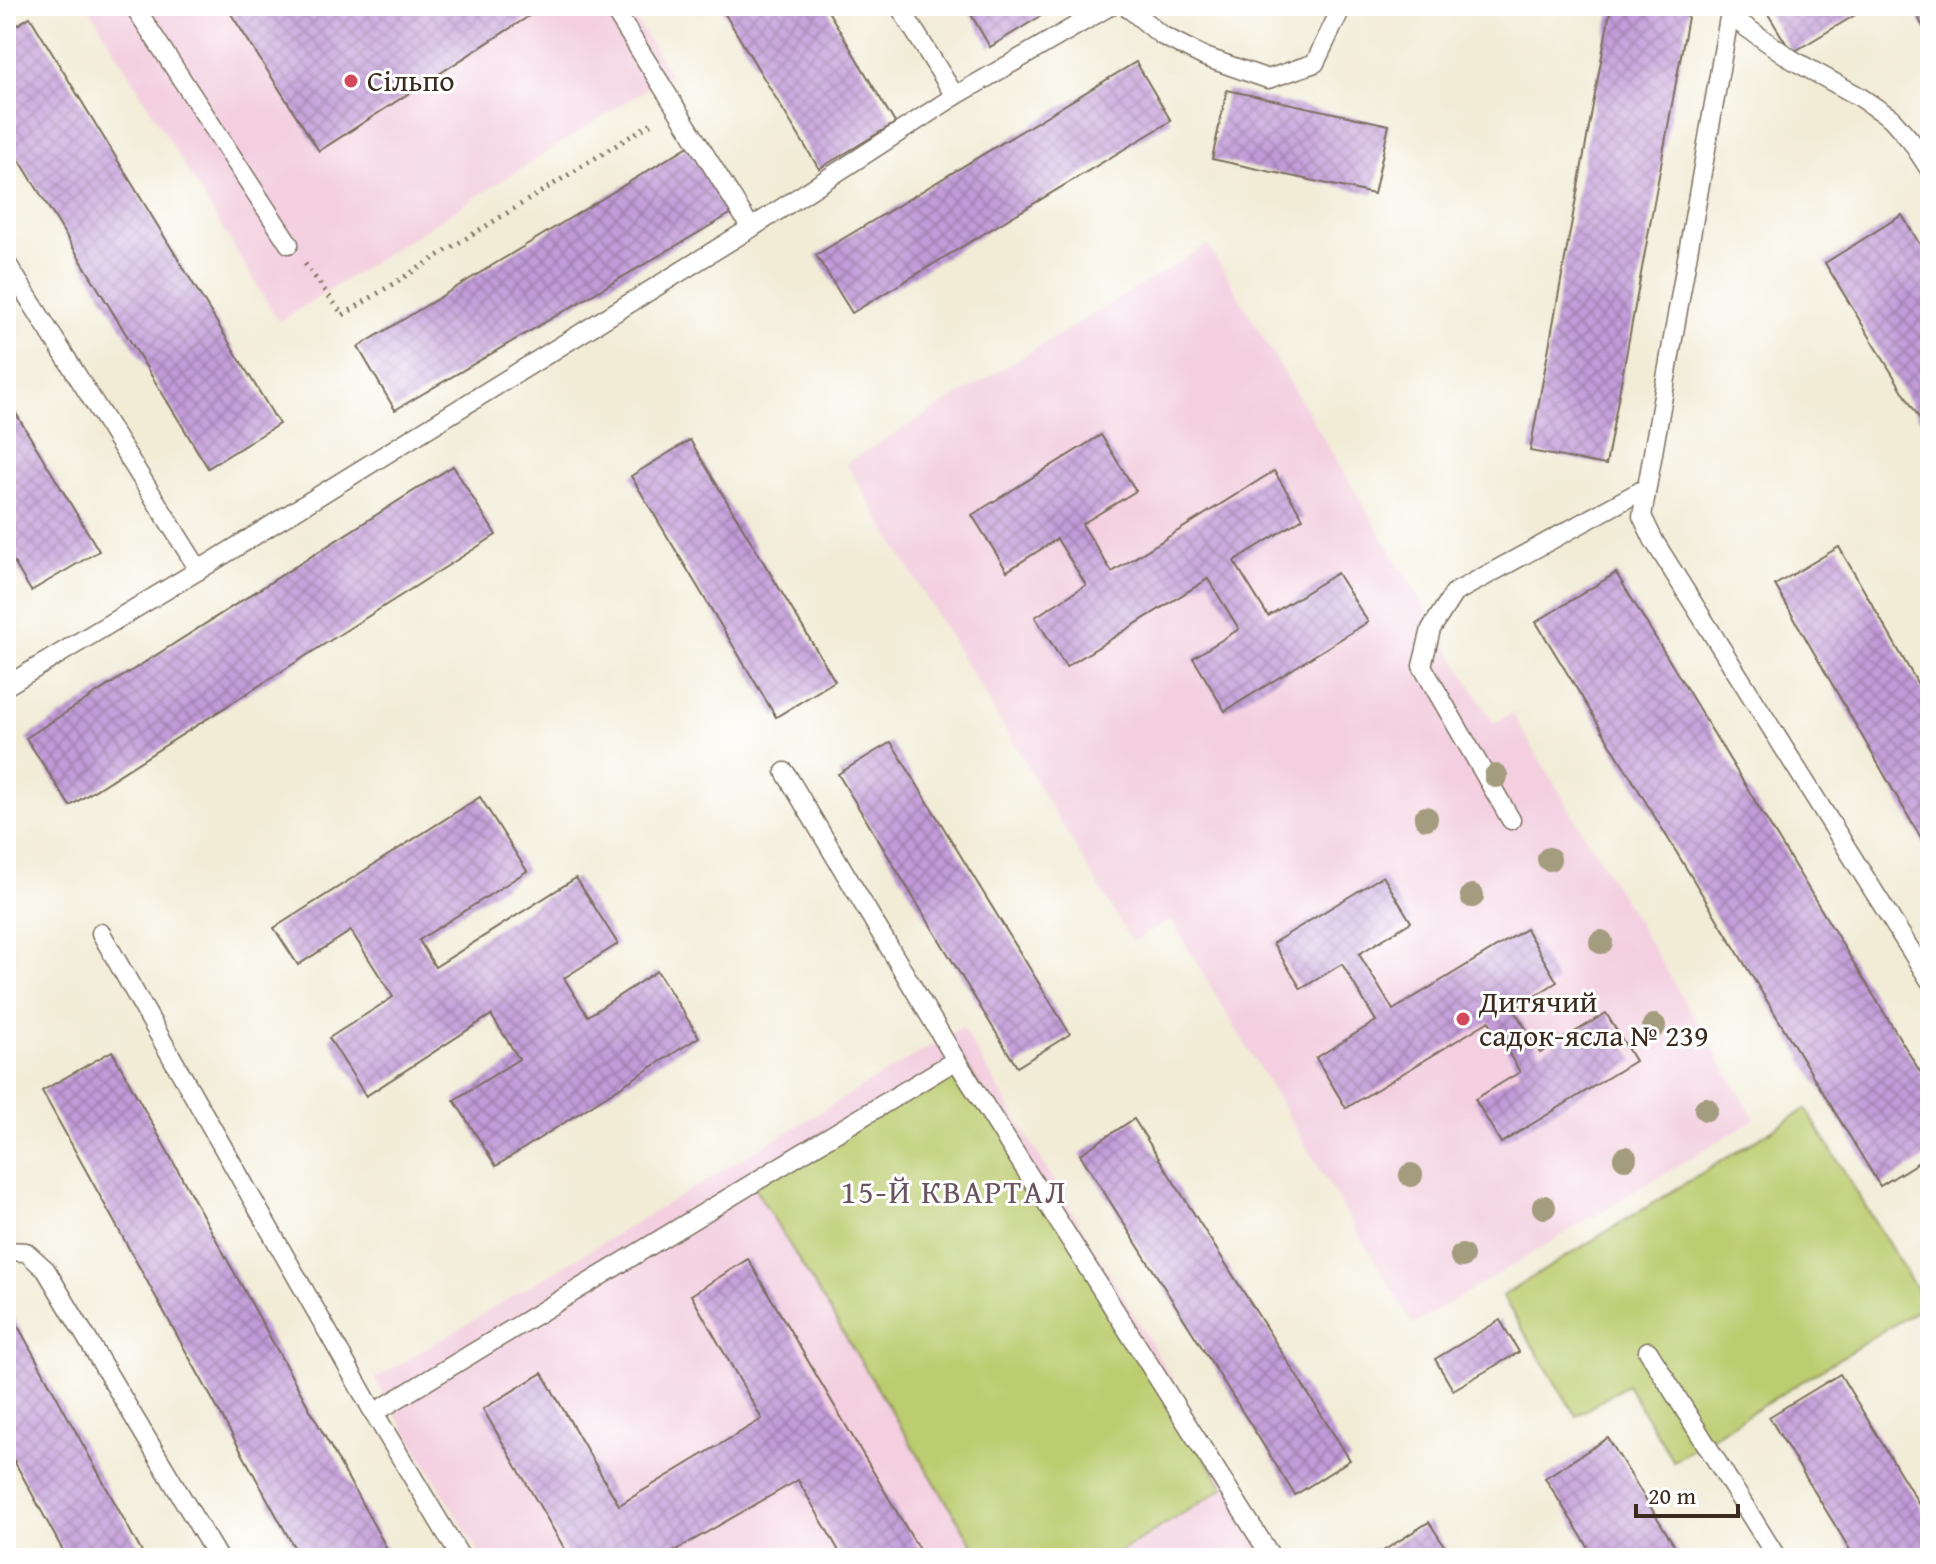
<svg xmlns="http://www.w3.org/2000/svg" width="1936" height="1564" viewBox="0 0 1936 1564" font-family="'Gentium Book Plus',serif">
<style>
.built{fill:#f3cfdf}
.green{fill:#bccc6f;stroke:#7c7b46;stroke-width:2}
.building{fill:url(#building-cross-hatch)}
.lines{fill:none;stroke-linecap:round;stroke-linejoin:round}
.service-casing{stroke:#7b6e5f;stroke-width:21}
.path{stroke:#7b6e5f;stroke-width:5;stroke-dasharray:2 6;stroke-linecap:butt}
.service{stroke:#fff;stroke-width:18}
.tree{fill:#a39c7e}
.poi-dot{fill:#d1495b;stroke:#fff;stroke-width:3}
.labels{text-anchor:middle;stroke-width:6;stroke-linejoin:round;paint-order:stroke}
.poi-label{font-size:30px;fill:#3b2a1e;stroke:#fff;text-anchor:start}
.neighbourhood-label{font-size:32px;letter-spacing:2px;fill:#6a525f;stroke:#fff}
</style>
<defs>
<pattern id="building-cross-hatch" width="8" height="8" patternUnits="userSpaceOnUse" patternTransform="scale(2)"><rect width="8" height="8" fill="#c29bd9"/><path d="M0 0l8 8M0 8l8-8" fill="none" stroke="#9f7faf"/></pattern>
</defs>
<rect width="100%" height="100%" fill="#fff"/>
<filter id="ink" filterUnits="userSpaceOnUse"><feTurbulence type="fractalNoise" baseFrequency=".0125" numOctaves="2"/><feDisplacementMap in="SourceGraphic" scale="16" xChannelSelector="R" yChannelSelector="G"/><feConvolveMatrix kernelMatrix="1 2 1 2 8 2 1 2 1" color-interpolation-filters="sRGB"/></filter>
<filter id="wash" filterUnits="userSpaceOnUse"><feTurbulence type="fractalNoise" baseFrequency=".006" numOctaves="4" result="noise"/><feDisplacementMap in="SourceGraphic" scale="32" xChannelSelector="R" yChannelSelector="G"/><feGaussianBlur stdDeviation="1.8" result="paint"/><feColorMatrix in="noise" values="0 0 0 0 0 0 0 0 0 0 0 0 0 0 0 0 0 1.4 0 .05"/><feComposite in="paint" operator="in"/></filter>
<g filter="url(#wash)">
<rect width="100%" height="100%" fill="#f2ecd7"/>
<g class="built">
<polygon points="88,6 627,6 670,74 279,322"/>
<polygon points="1208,245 1494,724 1512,713 1755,1119 1413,1325 1171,920 1132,942 846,463"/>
<polygon points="962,1027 1279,1558 482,1558 375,1379"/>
</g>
<g class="green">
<polygon points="961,1057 1224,1488 1110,1558 981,1558 753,1185"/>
<polygon points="1806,1109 1926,1305 1673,1461 1627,1385 1576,1416 1502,1296"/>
</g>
<g id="blocks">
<g class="building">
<polygon points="226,6 534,6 537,11 319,151"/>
<polygon points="720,6 825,6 895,123 819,169"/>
<polygon points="966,6 1057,6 990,47"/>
<polygon points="1611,6 1690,6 1606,465 1530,451"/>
<polygon points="1763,6 1870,6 1792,53"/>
<polygon points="1911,6 1930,6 1930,38"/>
<polygon points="30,17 279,424 208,468 6,138 6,32"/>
<polygon points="1136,62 1171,121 852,313 816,255"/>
<polygon points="1227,90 1389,125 1374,194 1212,159"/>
<polygon points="692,144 732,213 395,410 358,347"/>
<polygon points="1902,215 1930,261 1930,436 1825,263"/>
<polygon points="6,397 99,551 31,591 6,549"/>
<polygon points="1101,435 1136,491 1082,524 1112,572 1274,471 1303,518 1234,561 1268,616 1337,573 1368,622 1225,711 1193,658 1239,629 1208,579 1066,667 1035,617 1086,585 1057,539 1007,571 972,515"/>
<polygon points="690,440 835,681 776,717 631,476"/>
<polygon points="453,466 496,535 70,806 26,738"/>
<polygon points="1839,547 1930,705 1930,854 1775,585"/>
<polygon points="1616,573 1930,1088 1930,1155 1880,1186 1536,622"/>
<polygon points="891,742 1070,1034 1017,1067 838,774"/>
<polygon points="480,797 527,871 419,940 435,967 576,878 618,944 564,978 588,1016 657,971 699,1037 496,1166 454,1100 519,1059 491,1015 366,1096 329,1038 393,997 351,931 298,965 274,928"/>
<polygon points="1383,876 1411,922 1359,954 1393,1010 1526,929 1557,982 1514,1009 1540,1053 1606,1013 1635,1061 1501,1143 1475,1099 1520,1072 1489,1021 1346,1108 1316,1058 1376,1021 1342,964 1301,989 1273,943"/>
<polygon points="112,1051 392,1558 300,1558 42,1091"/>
<polygon points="1134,1119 1350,1460 1295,1495 1080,1154"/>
<polygon points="748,1259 924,1558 843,1558 798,1480 662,1558 570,1558 483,1409 542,1373 619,1505 762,1419 691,1295"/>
<polygon points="6,1304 145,1558 67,1558 6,1446"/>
<polygon points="1500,1320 1519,1352 1453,1390 1435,1359"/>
<polygon points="1840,1374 1930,1522 1930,1558 1855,1558 1769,1417"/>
<polygon points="1608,1438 1682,1558 1595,1558 1545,1478"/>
<polygon points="1429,1522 1452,1558 1372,1558"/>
</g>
</g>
</g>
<g filter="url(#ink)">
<use href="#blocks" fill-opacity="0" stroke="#7b6e5f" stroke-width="2"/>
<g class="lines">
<defs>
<g id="service">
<polyline points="134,6 289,244"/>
<polyline points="612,6 751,228"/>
<polyline points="899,6 955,96"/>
<polyline points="1126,6 1161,35 1205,57 1268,79 1315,63 1338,15 1338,6"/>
<polyline points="1731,6 1642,516 1654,541 1930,981"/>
<polyline points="1730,16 1793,60 1860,97 1891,118 1911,141 1930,170"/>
<polyline points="6,262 199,570"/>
<polyline points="6,686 199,570 751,228 955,96 1110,6"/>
<polyline points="785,772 956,1060 1272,1558"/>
<polyline points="1511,820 1422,666 1431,629 1454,593 1646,488"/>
<polyline points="101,933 374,1413 461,1558"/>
<polyline points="6,1251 26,1252 46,1270 218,1558"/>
<polyline points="1648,1351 1777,1558"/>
<polyline points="374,1413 956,1060"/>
</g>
</defs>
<use href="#service" class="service-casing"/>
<polyline class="path" points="305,264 343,315 655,121"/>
<use href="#service" class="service"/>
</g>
<g class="tree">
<circle cx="1496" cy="776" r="12"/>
<circle cx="1426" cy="818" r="12"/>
<circle cx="1549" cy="859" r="12"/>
<circle cx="1472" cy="896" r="12"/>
<circle cx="1601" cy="942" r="12"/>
<circle cx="1654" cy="1026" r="12"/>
<circle cx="1706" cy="1109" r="12"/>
<circle cx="1625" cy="1158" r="12"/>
<circle cx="1411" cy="1175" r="12"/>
<circle cx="1544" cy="1207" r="12"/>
<circle cx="1462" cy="1256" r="12"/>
</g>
</g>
<g class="poi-dot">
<circle cx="351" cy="81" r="8"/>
<circle cx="1463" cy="1019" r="8"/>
</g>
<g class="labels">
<g class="poi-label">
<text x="367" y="91">Сільпо</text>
<text x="1479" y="1012">Дитячий<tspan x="1479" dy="34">садок-ясла № 239</tspan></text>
</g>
<g class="neighbourhood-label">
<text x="954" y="1203">15-Й КВАРТАЛ</text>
</g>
</g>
<rect width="1936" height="1564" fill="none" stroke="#fff" stroke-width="32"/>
<path d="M1636 1504v12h102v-12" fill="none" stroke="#3b2a1e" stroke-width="4"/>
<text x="1648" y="1504" font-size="24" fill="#3b2a1e" stroke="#ffffff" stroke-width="6" paint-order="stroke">20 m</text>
</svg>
